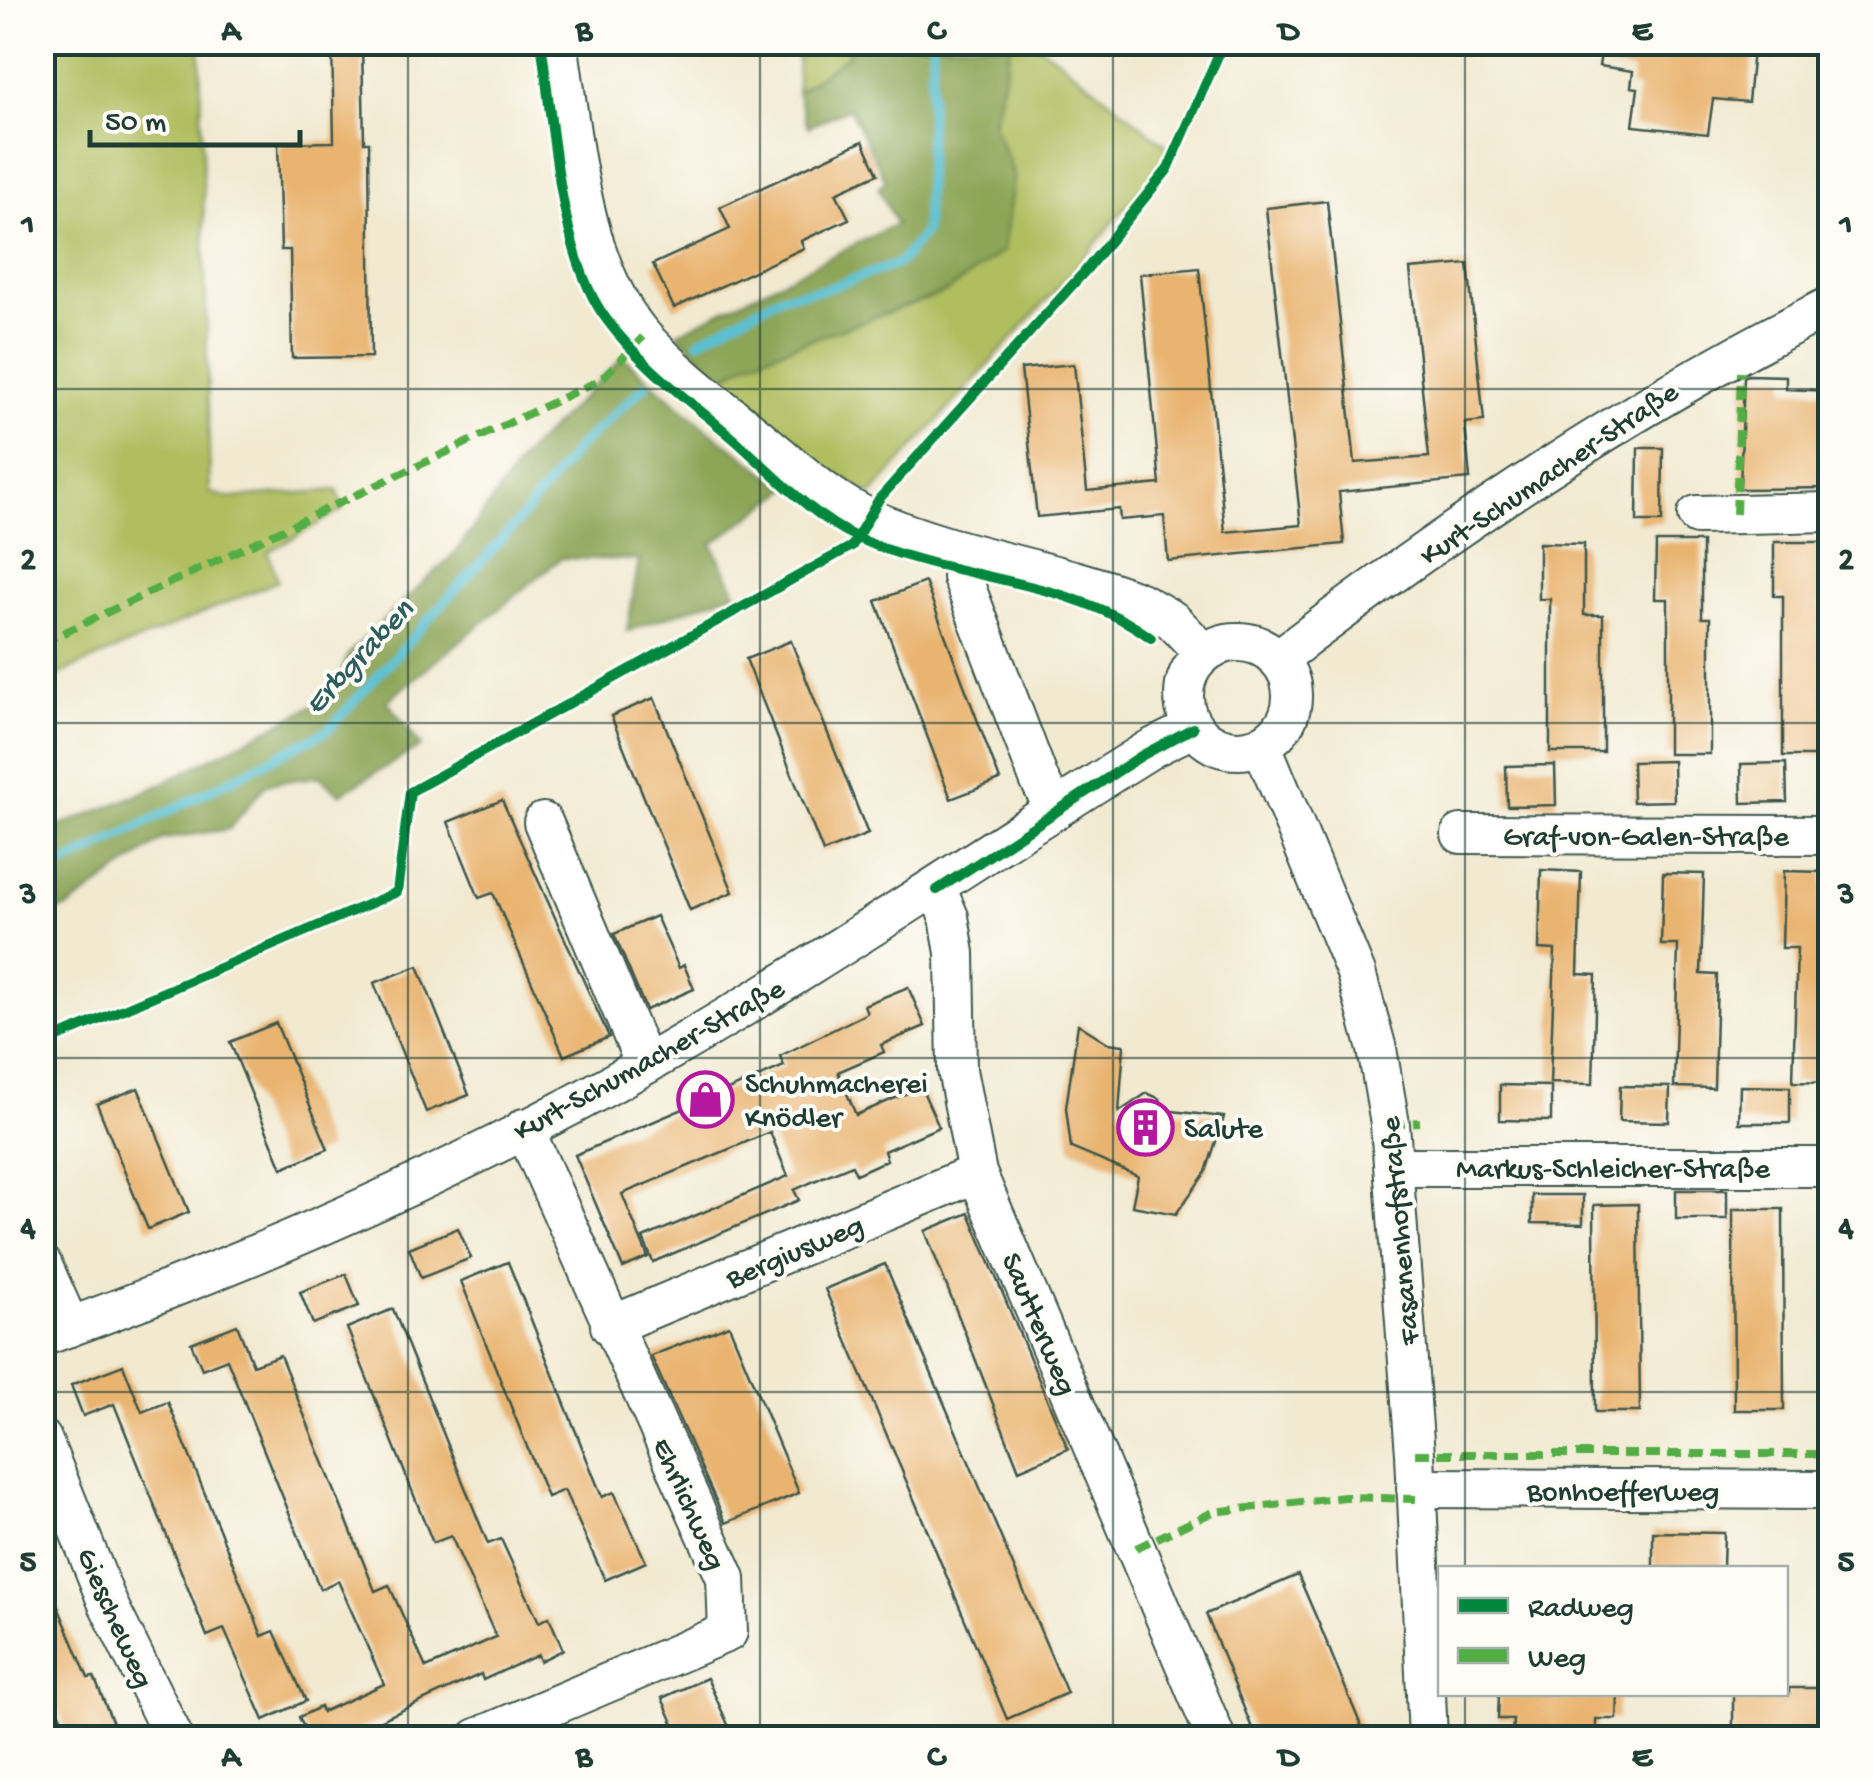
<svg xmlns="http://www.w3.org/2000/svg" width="1873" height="1781" viewBox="0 0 1873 1781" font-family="'Gochi Hand',sans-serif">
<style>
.green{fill:#b0be60;stroke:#687e4a;stroke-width:2.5}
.forest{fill:#8ca556;stroke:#567145;stroke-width:2.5}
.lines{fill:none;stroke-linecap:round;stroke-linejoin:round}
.stream{stroke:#58c1d4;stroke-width:9}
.building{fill:#e9b46f}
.minor-casing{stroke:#3e574b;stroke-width:42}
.minor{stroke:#fff;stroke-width:38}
.quiet{stroke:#52ad45;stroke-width:8;stroke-dasharray:15 8;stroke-linecap:butt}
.cycleway-casing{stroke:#fdfcf7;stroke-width:16}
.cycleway{stroke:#00873e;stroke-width:10}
.grid{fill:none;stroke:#1f3d34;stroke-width:2.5;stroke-opacity:0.55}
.labels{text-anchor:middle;stroke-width:8;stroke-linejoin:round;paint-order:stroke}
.street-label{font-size:30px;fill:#1f3d34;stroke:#fdfcf7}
.poi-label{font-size:30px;fill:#1f3d34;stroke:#fdfcf7;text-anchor:start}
.water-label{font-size:32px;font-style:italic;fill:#2d5e5c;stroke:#fdfcf7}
.neatline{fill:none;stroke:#1f3d34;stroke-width:4}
.grid-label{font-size:32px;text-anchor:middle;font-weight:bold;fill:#1f3d34}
</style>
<rect width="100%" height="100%" fill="#fdfcf7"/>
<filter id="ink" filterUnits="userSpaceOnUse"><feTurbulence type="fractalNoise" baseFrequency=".01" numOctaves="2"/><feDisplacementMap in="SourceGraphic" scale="20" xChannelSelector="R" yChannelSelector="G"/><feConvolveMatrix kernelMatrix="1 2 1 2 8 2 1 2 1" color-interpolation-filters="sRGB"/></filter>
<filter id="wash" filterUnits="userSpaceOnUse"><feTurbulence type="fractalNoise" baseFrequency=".0048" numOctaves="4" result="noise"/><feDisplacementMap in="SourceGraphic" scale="40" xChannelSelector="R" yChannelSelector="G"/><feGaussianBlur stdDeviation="2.25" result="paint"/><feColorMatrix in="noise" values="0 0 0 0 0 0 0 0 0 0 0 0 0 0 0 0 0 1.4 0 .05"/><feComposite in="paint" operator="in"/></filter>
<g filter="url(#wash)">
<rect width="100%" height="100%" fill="#f1e9d0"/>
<g class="green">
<polygon points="43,42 200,43 210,493 230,498 337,490 343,510 268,552 278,581 43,681"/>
<polygon points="798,43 848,43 849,55 797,92"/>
<polygon points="1011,43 1034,43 1060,60 1172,150 1079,264 871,495 808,456 723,378 750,361 946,292 1014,175 993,125"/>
</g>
<g class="forest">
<polygon points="848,43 1011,43 993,125 1014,175 1003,251 946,292 750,361 722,378 677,333 896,224 878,187 886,181 849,108 808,127 797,92 848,55"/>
<polygon points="623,357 704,427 788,489 712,544 736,592 627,631 639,560 561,558 387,701 421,746 340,794 319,776 266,784 229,829 163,839 68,908 43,912 43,833 147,791 332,696 349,653 457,551 524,455"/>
</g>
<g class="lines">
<g class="stream">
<polyline points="698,341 783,295 825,289 900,263 925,231 933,42"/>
<polyline points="42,876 328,730 522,517 578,447 646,385"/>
</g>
</g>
<g id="blocks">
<g class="building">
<polygon points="332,42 362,42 364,142 369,142 371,357 292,358 290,250 281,250 278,143 334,142"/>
<polygon points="1603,42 1712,42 1753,50 1748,102 1713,99 1708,134 1633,126 1638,88 1631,87 1633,71 1599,66"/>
<polygon points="863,141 878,174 836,193 849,219 801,241 804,248 674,308 653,264 730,229 720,207"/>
<polygon points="1327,201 1355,463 1429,457 1410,269 1468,264 1484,421 1465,423 1470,479 1339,492 1344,544 1168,561 1164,516 1120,520 1119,509 1037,517 1021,369 1074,364 1087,491 1160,484 1140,274 1199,268 1225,532 1301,525 1266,208"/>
<polygon points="1748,375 1786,376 1786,389 1830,391 1830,488 1740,489 1744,377"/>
<polygon points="1638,448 1663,448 1662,522 1637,522"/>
<polygon points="1656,542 1702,542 1702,618 1710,618 1710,754 1668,754 1668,599 1655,599"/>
<polygon points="1774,542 1822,542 1822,616 1830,616 1830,756 1783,756 1783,596 1774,596"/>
<polygon points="1539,543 1584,544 1584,615 1603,615 1603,752 1550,752 1550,599 1539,599"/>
<polygon points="925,582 1000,780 951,799 876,601"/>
<polygon points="791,641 868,834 823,852 746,659"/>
<polygon points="654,698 733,892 690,910 611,716"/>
<polygon points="1673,761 1674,801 1633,802 1632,762"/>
<polygon points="1786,763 1787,802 1742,803 1741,764"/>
<polygon points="1555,765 1556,805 1507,806 1506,766"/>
<polygon points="502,800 609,1037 564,1056 493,893 479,898 448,822"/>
<polygon points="1541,870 1581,872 1578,974 1596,975 1593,1084 1550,1083 1555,950 1539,949"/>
<polygon points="1784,871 1824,872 1821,974 1830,975 1830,1083 1793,1082 1797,948 1782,948"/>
<polygon points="1663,873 1704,874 1701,974 1717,975 1714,1088 1674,1087 1678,945 1661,945"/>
<polygon points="656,916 679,968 684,965 694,989 646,1010 614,934"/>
<polygon points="418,966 469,1095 426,1112 374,983"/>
<polygon points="908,987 925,1026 881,1045 884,1052 838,1072 856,1115 921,1087 939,1127 884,1151 887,1160 856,1174 852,1165 823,1177 794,1190 799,1200 653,1262 643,1238 788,1176 770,1132 622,1194 648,1257 623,1268 575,1155 784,1066 780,1056 867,1013 864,1005"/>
<polygon points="276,1023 328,1149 282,1168 230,1042"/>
<polygon points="1078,1024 1108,1043 1124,1045 1119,1112 1147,1093 1160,1099 1164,1110 1224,1117 1206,1172 1176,1214 1132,1206 1138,1176 1071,1148 1066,1108"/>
<polygon points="1500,1085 1551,1086 1551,1121 1500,1120"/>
<polygon points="1620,1086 1670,1087 1669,1122 1619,1121"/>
<polygon points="1740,1086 1790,1087 1790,1123 1739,1123"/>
<polygon points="138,1088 189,1212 148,1229 97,1104"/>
<rect x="1676" y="1190" width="51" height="29"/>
<polygon points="1532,1195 1583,1195 1583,1224 1532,1223"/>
<polygon points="1638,1204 1640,1412 1595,1412 1594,1205"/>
<polygon points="1733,1209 1783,1209 1784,1410 1734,1410"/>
<polygon points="969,1213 1068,1449 1019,1470 925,1231"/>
<polygon points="458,1228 471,1258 421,1278 409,1248"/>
<polygon points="508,1262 602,1497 614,1492 646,1562 605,1580 564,1490 547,1497 461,1281"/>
<polygon points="885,1264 1067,1693 1007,1719 825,1289"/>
<polygon points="346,1274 359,1306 313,1324 300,1292"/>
<polygon points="393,1309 488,1544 501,1539 539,1622 549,1617 563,1650 540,1661 538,1655 483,1680 481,1674 342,1738 309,1738 299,1717 320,1707 322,1712 384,1684 338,1581 320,1589 227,1359 202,1369 191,1343 237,1325 253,1365 280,1355 375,1591 389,1585 426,1668 496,1637 451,1536 433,1543 347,1328"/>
<polygon points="729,1325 799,1493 726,1523 651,1356"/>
<polygon points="123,1365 142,1412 168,1402 262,1636 274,1631 306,1701 264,1720 224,1629 207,1636 114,1404 83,1416 71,1385"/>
<polygon points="1653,1532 1724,1533 1723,1568 1653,1568"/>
<polygon points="42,1569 88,1678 94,1677 119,1738 70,1738 51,1694 42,1697"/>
<polygon points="1298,1575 1320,1626 1366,1738 1256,1738 1206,1614"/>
<polygon points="707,1678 734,1738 680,1738 662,1698"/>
<polygon points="1789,1688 1830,1688 1830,1738 1733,1738 1733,1694 1789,1694"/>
<polygon points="1499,1694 1618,1694 1617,1719 1596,1719 1596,1734 1512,1738 1513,1719 1498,1719"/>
</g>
</g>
</g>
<g filter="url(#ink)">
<use href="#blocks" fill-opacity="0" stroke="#3e574b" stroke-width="2.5"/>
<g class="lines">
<defs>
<g id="minor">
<path d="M558,42C573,135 580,267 645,339C677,374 717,404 754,434C790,463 828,500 871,519C957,557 1053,568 1140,602L1172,620L1204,653"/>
<polyline points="1697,515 1830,512"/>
<polyline points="962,577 1039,779 1055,810"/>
<circle cx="1238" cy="696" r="54"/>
<path d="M1278,659C1453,526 1634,404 1830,306"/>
<polyline points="1262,746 1356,973 1377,1049 1390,1124 1415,1454 1428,1738"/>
<polyline points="543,822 645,1065"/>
<polyline points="1461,834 1830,835"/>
<polyline points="937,890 949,917 955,953 957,1070 977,1173 1216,1738"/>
<polyline points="1396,1167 1830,1167"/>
<polyline points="42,1264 70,1327"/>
<polyline points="610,1326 977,1173"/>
<path d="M42,1337C250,1262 455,1173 647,1064C820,965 983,853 1152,748L1193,728"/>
<polyline points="42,1439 108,1604 174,1738"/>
<polyline points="1416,1488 1830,1490"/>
<polyline points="477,1738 728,1632 726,1578 524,1128"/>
</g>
</defs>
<use href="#minor" class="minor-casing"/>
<use href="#minor" class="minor"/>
<g class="quiet">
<polyline points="1736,514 1741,372"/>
<polyline points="42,643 600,380 643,337"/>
<polyline points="1390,1124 1420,1122"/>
<polyline points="1415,1454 1830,1454"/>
<polyline points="1136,1548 1213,1512 1345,1497 1416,1499"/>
</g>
<defs>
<g id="cycleway">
<path d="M541,42C553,121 559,258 607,320C641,366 691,402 734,439C772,472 812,517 858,538C949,580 1070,577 1151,638"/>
<polyline points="937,890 1141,756 1193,728"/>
<polyline points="42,1044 397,892 410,792 852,546 879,499 1086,270 1168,169 1224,42"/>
</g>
</defs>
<use href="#cycleway" class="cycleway-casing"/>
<use href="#cycleway" class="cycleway"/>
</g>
</g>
<path class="grid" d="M408,42V1738M760,42V1738M1113,42V1738M1465,42V1568M42,389H1830M42,723H1830M42,1058H1830M42,1392H1830M1465,1694V1738"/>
<defs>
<symbol id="shop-ring" viewBox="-11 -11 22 22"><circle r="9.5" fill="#fdfcf7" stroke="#b5179e" stroke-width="1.5"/><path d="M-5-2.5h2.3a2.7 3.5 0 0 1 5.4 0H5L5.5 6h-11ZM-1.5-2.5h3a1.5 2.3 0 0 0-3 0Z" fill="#b5179e"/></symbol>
<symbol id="building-ring" viewBox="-11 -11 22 22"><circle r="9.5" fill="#fdfcf7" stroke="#b5179e" stroke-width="1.5"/><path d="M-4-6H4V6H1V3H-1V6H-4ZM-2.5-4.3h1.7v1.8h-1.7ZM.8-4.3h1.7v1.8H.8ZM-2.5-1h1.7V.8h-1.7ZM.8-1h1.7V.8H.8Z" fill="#b5179e"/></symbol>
</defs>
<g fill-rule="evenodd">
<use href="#shop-ring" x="674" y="1068" width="63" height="63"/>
<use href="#building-ring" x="1114" y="1096" width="63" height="63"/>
</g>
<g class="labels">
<g class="street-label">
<text transform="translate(1548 472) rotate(-34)" y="10">Kurt-Schumacher-Straße</text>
<text x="1646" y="845">Graf-von-Galen-Straße</text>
<text transform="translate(648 1058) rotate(-29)" y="10">Kurt-Schumacher-Straße</text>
<text x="1613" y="1177">Markus-Schleicher-Straße</text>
<text transform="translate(1398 1231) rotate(-95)" y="10">Fasanenhofstraße</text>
<text transform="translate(794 1250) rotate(-23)" y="10">Bergiusweg</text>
<text transform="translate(1041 1323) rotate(67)" y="10">Sautterweg</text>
<text x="1623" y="1500">Bonhoefferweg</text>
<text transform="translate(691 1503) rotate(66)" y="10">Ehrlichweg</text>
<text transform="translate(117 1617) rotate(66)" y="10">Giescheweg</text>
</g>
<g class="poi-label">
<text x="745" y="1092">Schuhmacherei<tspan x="745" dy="34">Knödler</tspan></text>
<text x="1184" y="1137">Salute</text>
</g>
<g class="water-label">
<text transform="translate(357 655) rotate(-47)" y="11">Erbgraben</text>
</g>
</g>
<rect width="1873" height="1781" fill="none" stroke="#fdfcf7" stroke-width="110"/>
<rect x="1438" y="1566" width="350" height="130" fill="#fdfcf7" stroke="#a4b0a9" stroke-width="2.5"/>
<rect x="1458" y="1598" width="50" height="15" fill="#00873e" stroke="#a4b0a9" stroke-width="2.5"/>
<text x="1528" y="1616" font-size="30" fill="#1f3d34">Radweg</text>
<rect x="1458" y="1648" width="50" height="15" fill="#52ad45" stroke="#a4b0a9" stroke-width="2.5"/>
<text x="1528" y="1666" font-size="30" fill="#1f3d34">Weg</text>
<path d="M90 130v15h210v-15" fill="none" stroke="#1f3d34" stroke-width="5"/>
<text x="105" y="130" font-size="30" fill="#1f3d34" stroke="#fdfcf7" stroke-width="8" paint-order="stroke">50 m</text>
<rect x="55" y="55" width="1763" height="1671" class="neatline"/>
<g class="grid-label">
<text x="231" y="39">A</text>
<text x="584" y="39">B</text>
<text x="936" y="39">C</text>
<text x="1289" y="39">D</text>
<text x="1642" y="39">E</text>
<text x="28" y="233">1</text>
<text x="1846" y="233">1</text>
<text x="28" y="568">2</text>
<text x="1846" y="568">2</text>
<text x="28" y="902">3</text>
<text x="1846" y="902">3</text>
<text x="28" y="1236">4</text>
<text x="1846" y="1236">4</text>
<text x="28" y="1570">5</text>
<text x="1846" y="1570">5</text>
<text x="231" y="1765">A</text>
<text x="584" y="1765">B</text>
<text x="936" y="1765">C</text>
<text x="1289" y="1765">D</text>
<text x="1642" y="1765">E</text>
</g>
</svg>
